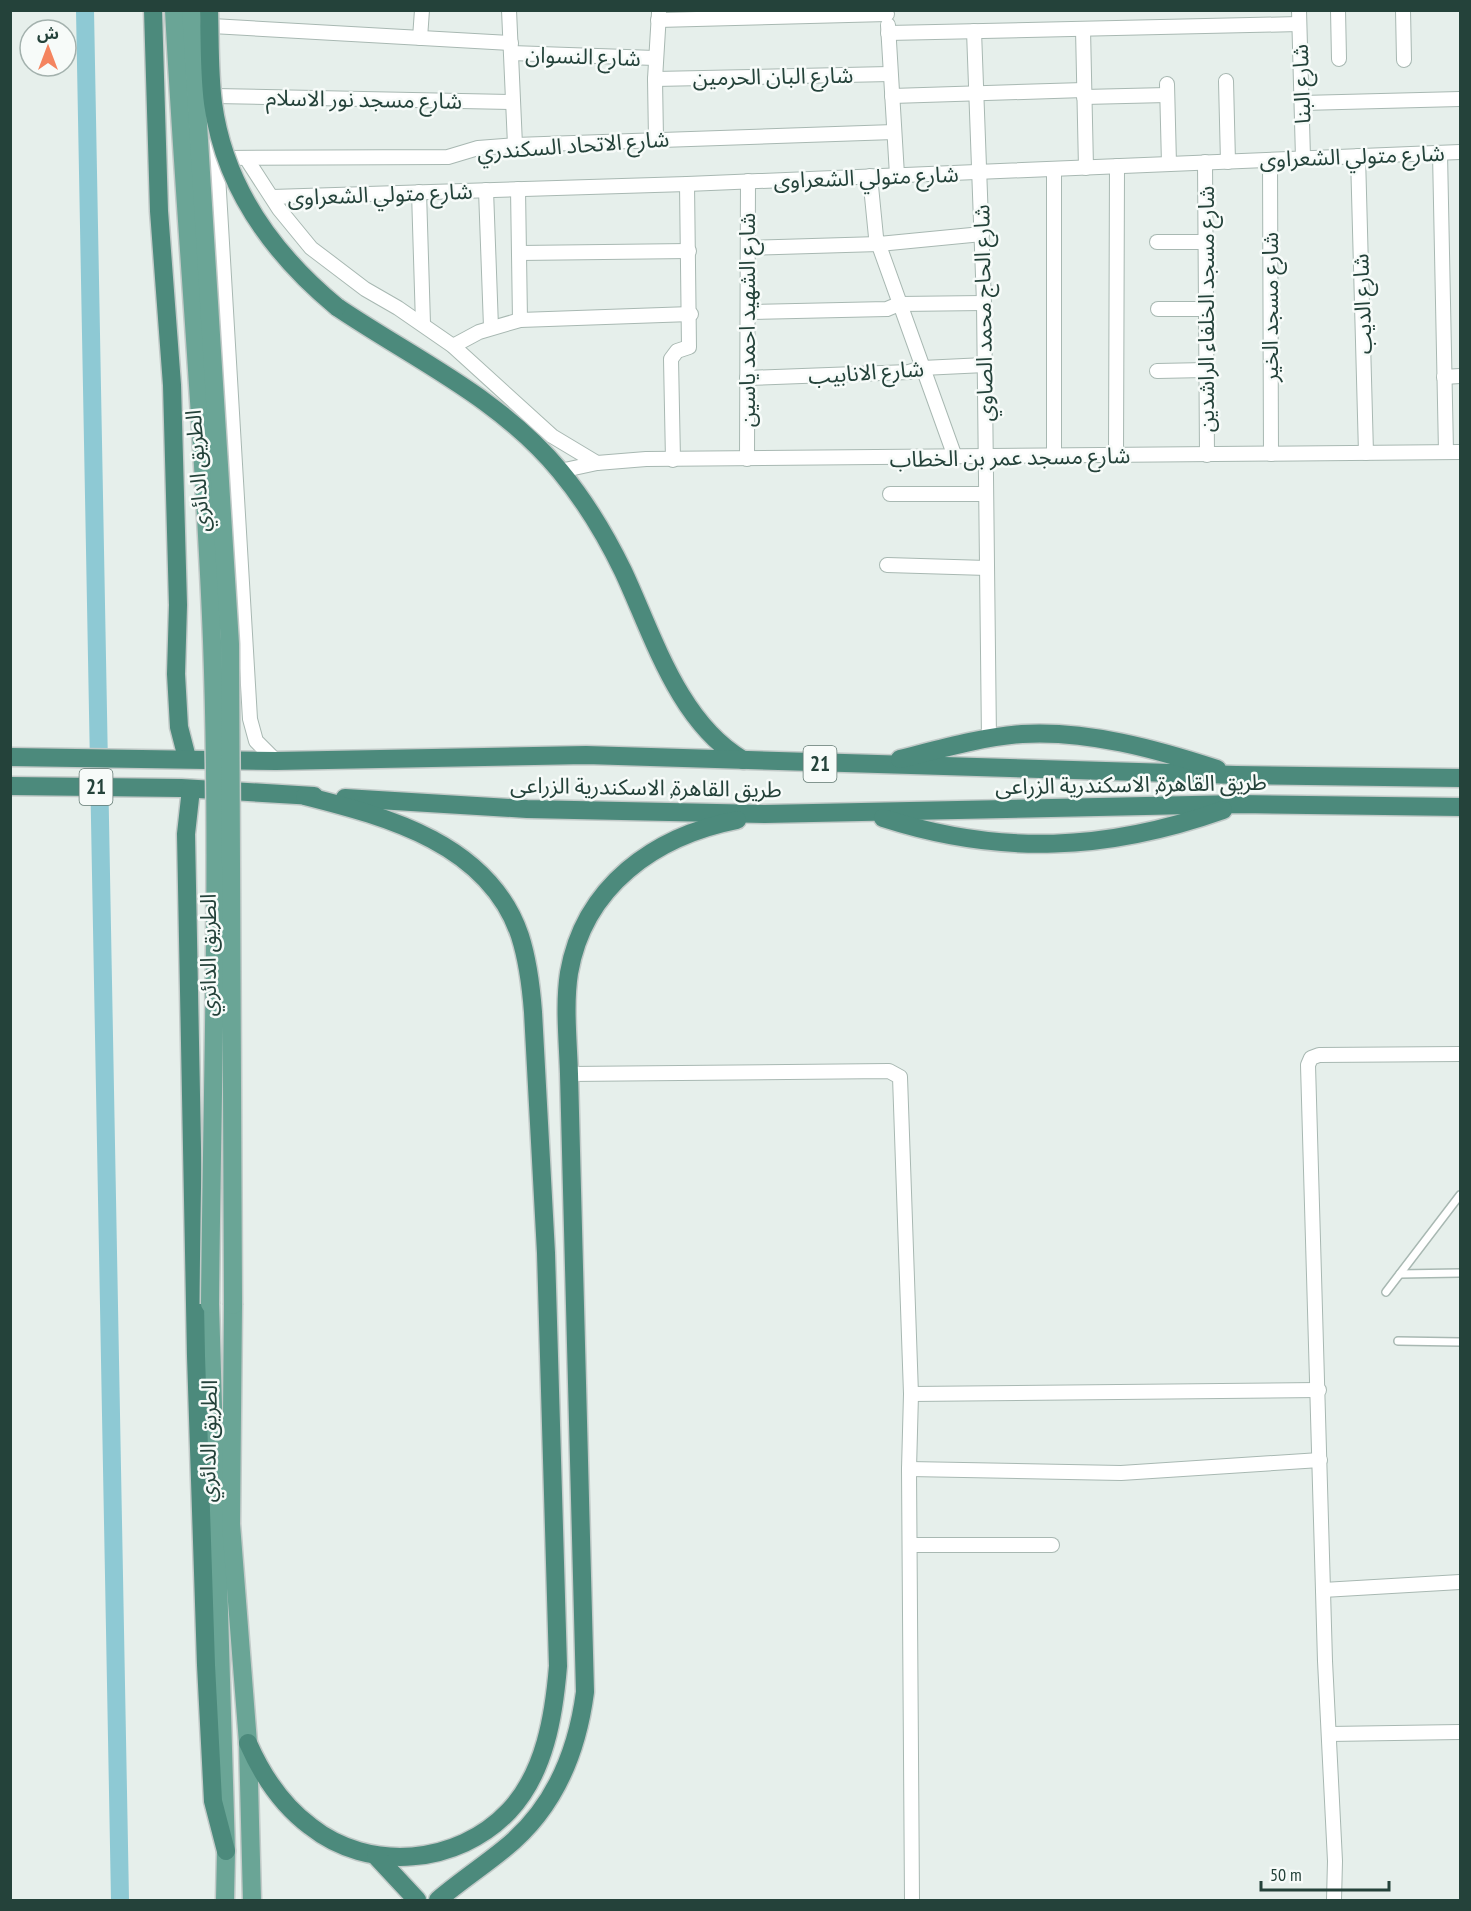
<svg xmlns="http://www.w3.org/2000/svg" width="1471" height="1911" viewBox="0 0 1471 1911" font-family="'PT Sans Narrow','Noto Sans Arabic',sans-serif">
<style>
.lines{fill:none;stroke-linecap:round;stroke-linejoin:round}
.canal{stroke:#8ec9d4;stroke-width:18}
.service-casing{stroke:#a8b8b2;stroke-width:10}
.minor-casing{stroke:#a8b8b2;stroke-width:16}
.primary-casing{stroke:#c2cac8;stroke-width:21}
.trunk-casing{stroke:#c2cac8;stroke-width:21}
.service{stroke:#fff;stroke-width:7}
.minor{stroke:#fff;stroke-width:14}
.primary{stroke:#6aa596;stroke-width:18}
.trunk{stroke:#4c8a7c;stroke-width:18}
.primary-bridge-casing{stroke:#c2cac8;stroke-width:21;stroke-linecap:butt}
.trunk-bridge-casing{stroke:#c2cac8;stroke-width:21;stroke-linecap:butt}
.primary-bridge{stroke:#6aa596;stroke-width:18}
.trunk-bridge{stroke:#4c8a7c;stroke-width:18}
.labels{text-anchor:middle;stroke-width:5;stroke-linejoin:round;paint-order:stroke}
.shield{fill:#f7fbf9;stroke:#637a73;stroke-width:1.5}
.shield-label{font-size:21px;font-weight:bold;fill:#24423a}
.street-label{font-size:22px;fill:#24423a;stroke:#f7fbf9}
</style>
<rect width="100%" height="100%" fill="#e6efeb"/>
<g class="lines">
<polyline class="canal" points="85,10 120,1900"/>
<defs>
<g id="service">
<polyline points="1400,1274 1460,1273"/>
<polyline points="1386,1292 1460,1195"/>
<polyline points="1398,1341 1460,1342"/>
</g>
<g id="minor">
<polyline points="509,10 515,145"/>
<polyline points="1299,10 1303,158"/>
<polyline points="1338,10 1339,59"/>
<polyline points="1403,10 1404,60"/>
<polyline points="658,20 887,14"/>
<polyline points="888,25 897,175"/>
<polyline points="212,26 511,43"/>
<polyline points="1083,29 1086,168"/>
<polyline points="974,31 984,303 989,739"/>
<polyline points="888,33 1299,24"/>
<polyline points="420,38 422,10"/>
<polyline points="511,53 655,58"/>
<polyline points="655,79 890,74"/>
<polyline points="1226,81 1228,162"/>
<polyline points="1167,84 1169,164"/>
<polyline points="215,96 513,102"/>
<polyline points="892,96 1084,90"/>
<polyline points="1084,97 1167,95"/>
<polyline points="1302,103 1460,99"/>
<polyline points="656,139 655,79 659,13"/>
<polyline points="216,141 250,719 256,741 276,761"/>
<polyline points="1440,153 1446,452"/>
<polyline points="1358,156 1366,453"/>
<polyline points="219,158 448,157 478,148 515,145 894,132"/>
<polyline points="246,158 279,209 311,248 365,289 398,308 453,346 552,436 597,463"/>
<polyline points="1270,160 1271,454"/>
<polyline points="1205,162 1207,455"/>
<polyline points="1054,169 1054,456"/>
<polyline points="870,176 876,237 955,457"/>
<polyline points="518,189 520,320"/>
<polyline points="486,190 491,327"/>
<polyline points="419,192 423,324"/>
<polyline points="272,197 687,184 1460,152"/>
<polyline points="1157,242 1206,242"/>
<polyline points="748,248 879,244 982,234"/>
<polyline points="519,253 689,251"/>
<polyline points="1158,309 1206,309"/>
<polyline points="748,312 887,309 899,304 984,303"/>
<polyline points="453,346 479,332 520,320 691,314"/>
<polyline points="1157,371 1206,370"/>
<polyline points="1444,377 1460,376"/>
<polyline points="747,378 909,372 922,368 985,365"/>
<polyline points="1116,455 1117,166"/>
<polyline points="747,459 748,181"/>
<polyline points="673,460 671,359 677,351 689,347 687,184"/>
<polyline points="560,471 597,463 646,459 1460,452"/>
<polyline points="890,494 986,494"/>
<polyline points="887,565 987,568"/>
<polyline points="569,1074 889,1071 900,1077 911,1394 909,1469 912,1900"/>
<polyline points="911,1394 1319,1390"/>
<polyline points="909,1469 1121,1473 1320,1460"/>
<polyline points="910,1545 1052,1545"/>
<polyline points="1323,1590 1460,1582"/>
<polyline points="1329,1734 1460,1732"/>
<polyline points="1334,1900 1335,1861 1325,1661 1308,1065 1311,1058 1319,1055 1460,1054"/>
</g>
<g id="primary">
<polyline points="210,1304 226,1851 225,1900"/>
<polyline points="233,1305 231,1524 248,1743 252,1900"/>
</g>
<g id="trunk">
<polyline points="153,10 159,211 172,385 178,605 176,674 179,727 187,758"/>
<path d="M337,307C414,359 500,398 560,471C585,501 606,536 623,571C653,635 678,722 743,760"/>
<polyline points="10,757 276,761 586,755 1236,775 1460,778"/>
<path d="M900,759C940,749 982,737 1022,734C1087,730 1156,749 1217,769"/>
<polyline points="10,786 181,788 314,796"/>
<polyline points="191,789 186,834 196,1356 206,1665 213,1801 226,1851"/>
<polyline points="345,798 527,809 765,814 1239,804 1460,807"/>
<path d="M883,818C1001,856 1107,851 1223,810"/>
<path d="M248,1743C262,1775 282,1805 310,1826C369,1873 458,1865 509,1811C545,1773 554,1715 558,1666L546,1253L533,1012C531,986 528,961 520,936C489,844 388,817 305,796"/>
<polyline points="376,1856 417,1900"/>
<path d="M438,1900C459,1882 482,1867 504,1849C553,1810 577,1753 585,1692L569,1074C568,1041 564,1005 569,973C584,886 655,836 737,820"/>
</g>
</defs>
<use href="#service" class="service-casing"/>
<use href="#minor" class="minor-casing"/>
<use href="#primary" class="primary-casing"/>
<use href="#trunk" class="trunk-casing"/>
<use href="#service" class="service"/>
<use href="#minor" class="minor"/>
<use href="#primary" class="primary"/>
<use href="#trunk" class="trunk"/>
<defs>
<g id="primary-bridge">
<path d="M174,10C185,221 204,430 212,641C220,861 212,1083 210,1304"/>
<polyline points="191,10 230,644 233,1305"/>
</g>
<path id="trunk-bridge" d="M209,10C210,41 209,72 213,103C224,186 273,254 337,307"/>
</defs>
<use href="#primary-bridge" class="primary-bridge-casing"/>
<use href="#trunk-bridge" class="trunk-bridge-casing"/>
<use href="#primary-bridge" class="primary-bridge"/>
<use href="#trunk-bridge" class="trunk-bridge"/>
</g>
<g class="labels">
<g class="shield">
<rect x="803.5" y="746" width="33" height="36" rx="4.5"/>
<rect x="79.5" y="769" width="33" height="36" rx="4.5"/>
</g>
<g class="shield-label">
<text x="820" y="771">21</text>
<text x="96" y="794">21</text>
</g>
<g class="street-label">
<text transform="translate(583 56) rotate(2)" y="8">شارع النسوان</text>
<text transform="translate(773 76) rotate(-1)" y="8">شارع البان الحرمين</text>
<text transform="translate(1301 84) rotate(-92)" y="8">شارع البنا</text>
<text transform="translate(364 99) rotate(1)" y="8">شارع مسجد نور الاسلام</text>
<text transform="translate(573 145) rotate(-4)" y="8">شارع الاتحاد السكندري</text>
<text transform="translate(1352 156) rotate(-2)" y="8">شارع متولي الشعراوى</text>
<text transform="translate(866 177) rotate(-2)" y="8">شارع متولي الشعراوى</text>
<text transform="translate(380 194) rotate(-2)" y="8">شارع متولي الشعراوى</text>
<text transform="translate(1362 304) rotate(-92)" y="8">شارع الديب</text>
<text transform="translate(1270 307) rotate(-90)" y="8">شارع مسجد الخير</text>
<text transform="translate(1206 309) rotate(-90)" y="8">شارع مسجد الخلفاء الراشدين</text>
<text transform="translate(983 313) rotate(-91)" y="8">شارع الحاج محمد الصاوي</text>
<text transform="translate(747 320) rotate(-90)" y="8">شارع الشهيد احمد ياسين</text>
<text transform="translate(866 372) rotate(-4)" y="8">شارع الانابيب</text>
<text transform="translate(1010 457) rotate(-1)" y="8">شارع مسجد عمر بن الخطاب</text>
<text transform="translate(197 471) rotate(-94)" y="8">الطريق الدائري</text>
<text transform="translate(1131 784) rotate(-1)" y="8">طريق القاهرة, الاسكندرية الزراعى</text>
<text transform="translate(646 787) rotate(1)" y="8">طريق القاهرة, الاسكندرية الزراعى</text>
<text transform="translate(208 955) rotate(-90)" y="8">الطريق الدائري</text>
<text transform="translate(208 1441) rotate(-89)" y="8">الطريق الدائري</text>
</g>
</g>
<rect width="1471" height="1911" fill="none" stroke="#24423a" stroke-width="24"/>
<g transform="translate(48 48)"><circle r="28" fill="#f7fbf9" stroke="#a3b1ad" stroke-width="1.5"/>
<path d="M0-4.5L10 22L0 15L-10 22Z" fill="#f4845f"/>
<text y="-9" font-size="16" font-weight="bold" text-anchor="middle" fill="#24423a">ش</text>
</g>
<path d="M1261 1881v9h128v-9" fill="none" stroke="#24423a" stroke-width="3"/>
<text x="1270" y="1881" font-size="18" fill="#24423a" stroke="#f7fbf9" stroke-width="4.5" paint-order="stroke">50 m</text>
</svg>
